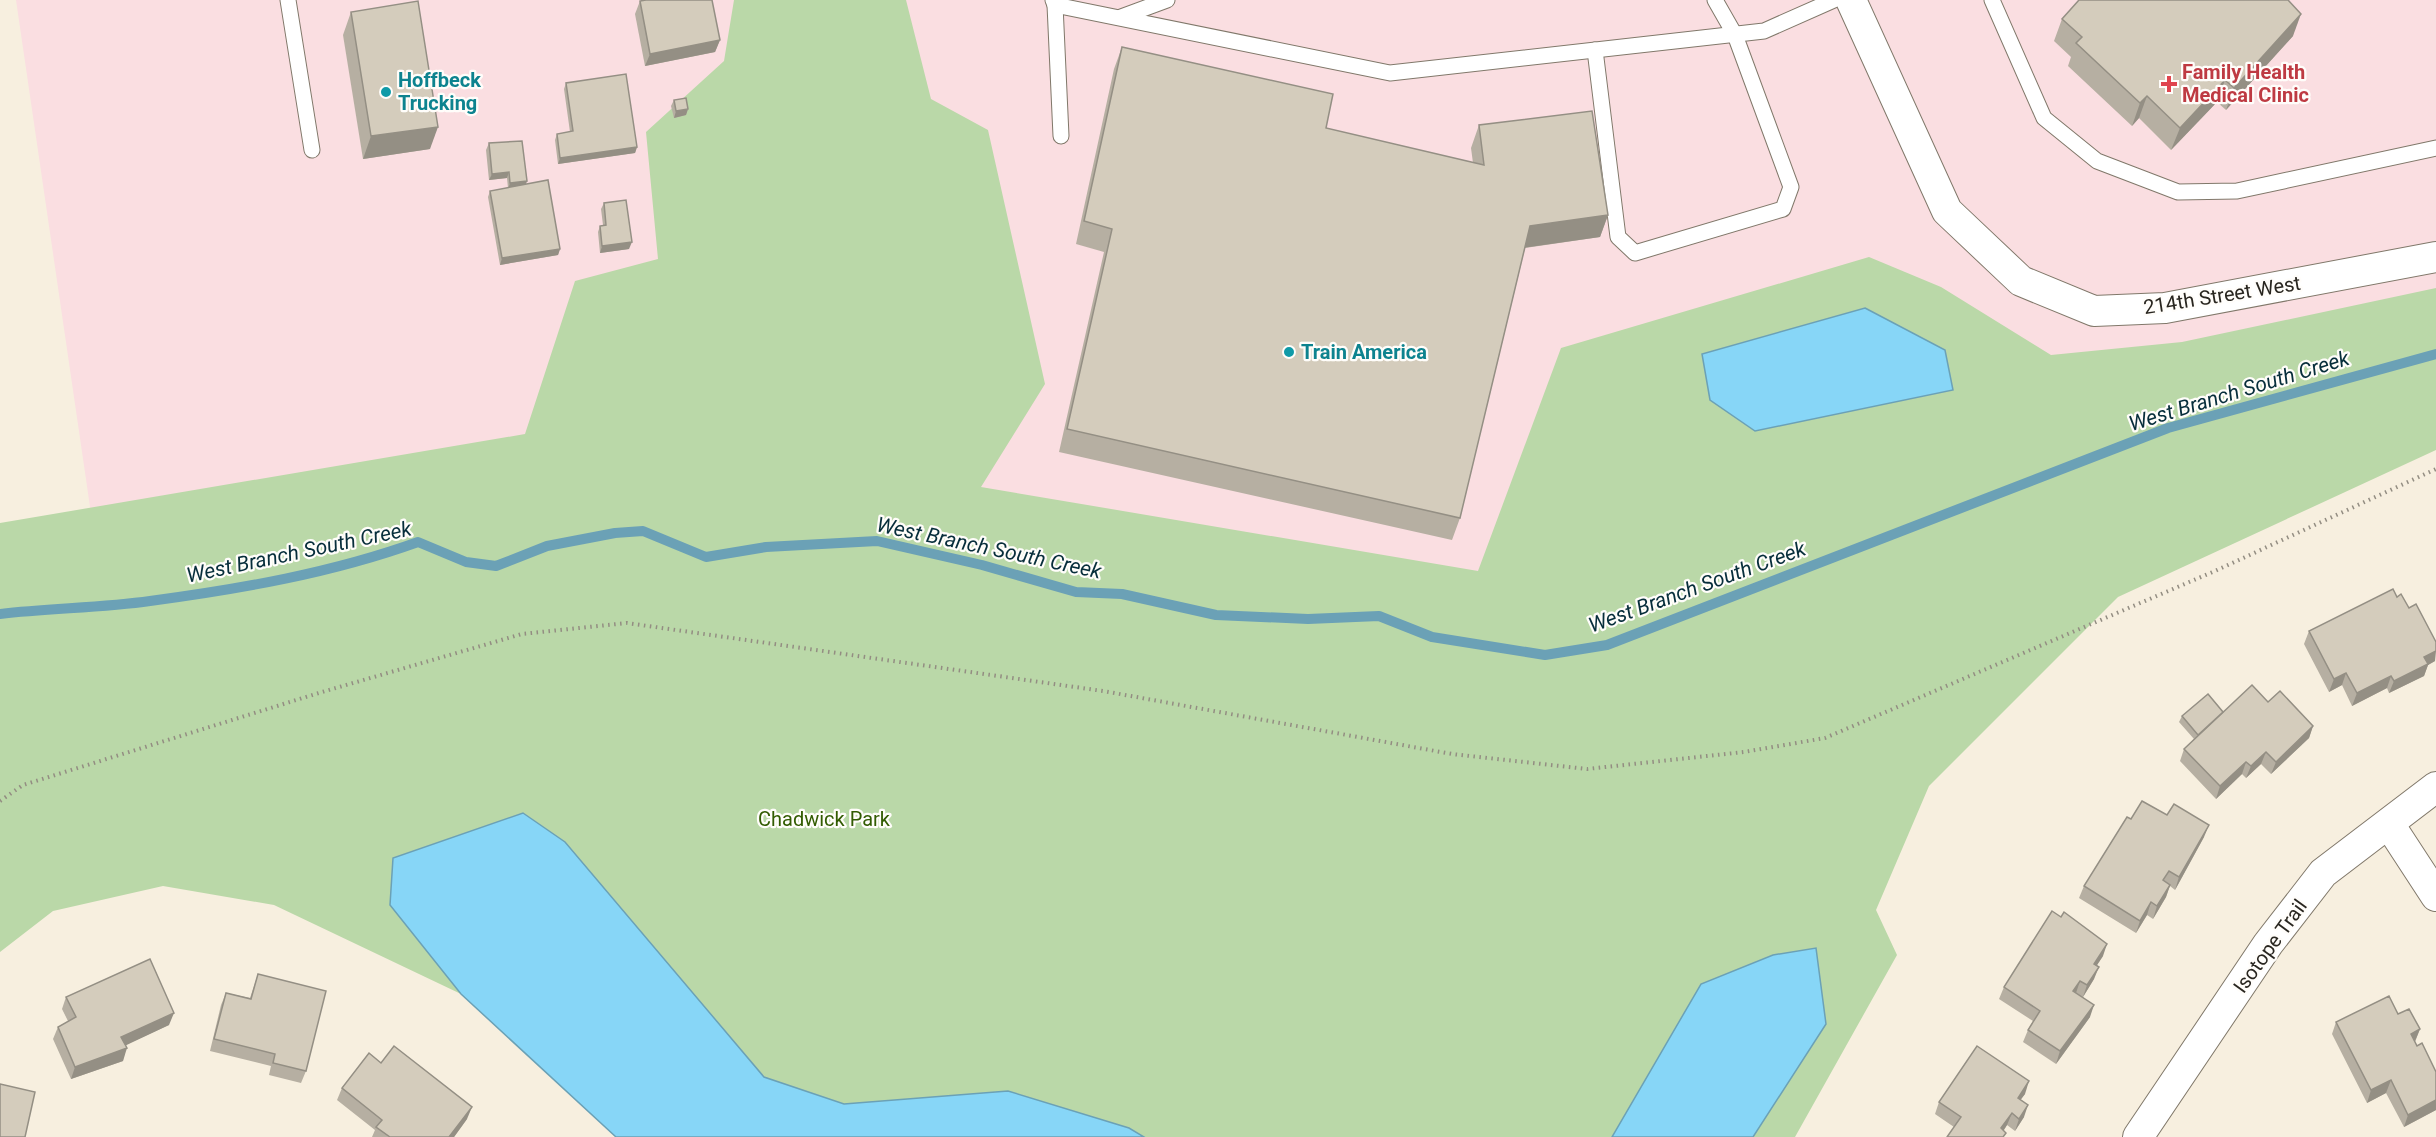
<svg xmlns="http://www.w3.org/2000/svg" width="2436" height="1137" viewBox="0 0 2436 1137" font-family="Roboto,sans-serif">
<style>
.commercial{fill:#fadee1}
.green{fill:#bad8a8;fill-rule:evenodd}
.water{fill:#87d6f7;stroke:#6ba1b6;stroke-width:1.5}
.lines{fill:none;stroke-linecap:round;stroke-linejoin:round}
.stream{stroke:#6ba1b6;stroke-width:10}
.lane-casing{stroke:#80786a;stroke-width:17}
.street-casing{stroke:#80786a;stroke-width:32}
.path{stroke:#938d82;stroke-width:4;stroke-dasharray:1.5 4.5;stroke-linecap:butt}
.lane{stroke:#fff;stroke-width:15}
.street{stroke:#fff;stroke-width:30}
.wall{fill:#b6afa2}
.shaded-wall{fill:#948f84}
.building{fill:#d4ccbc;stroke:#948f84;stroke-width:1.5}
.health-dot{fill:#e0444e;stroke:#fffdfa;stroke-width:2}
.culture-dot{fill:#0f9aa8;stroke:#fffdfa;stroke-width:2}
.labels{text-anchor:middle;stroke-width:4.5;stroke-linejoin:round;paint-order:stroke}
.health-label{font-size:20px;font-weight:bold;fill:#be3a42;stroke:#fffdfa;text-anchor:start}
.culture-label{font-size:20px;font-weight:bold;fill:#0d838f;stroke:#fffdfa;text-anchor:start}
.street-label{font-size:20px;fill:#292620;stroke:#fffdfa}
.park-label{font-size:20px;fill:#325c02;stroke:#fffdfa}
.water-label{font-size:21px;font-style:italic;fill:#072e3b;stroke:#fffdfa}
</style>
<rect width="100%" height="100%" fill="#f7efdf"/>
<polygon class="commercial" points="16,0 2436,0 2436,308 1615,600 94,534"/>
<path class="green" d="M734,0H906L931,99L988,130L1045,384L981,487L1478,571L1561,348L1869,257L1941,287L2051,355L2182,342L2436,288V450L2118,597L1929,786L1876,910L1897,955L1795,1137H616L461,994L274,905L163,886L53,911L0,952V523L525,434L575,281L658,259L646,132L724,61ZM1865,308L1953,390L1755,431L1702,354Z"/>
<g class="water">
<polygon points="1865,308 1945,350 1953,390 1755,431 1710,400 1702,354"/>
<polygon points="523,813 565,842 764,1077 844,1104 1008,1091 1129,1128 1144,1137 616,1137 461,994 390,905 393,858"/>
<polygon points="1816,948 1826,1024 1753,1137 1612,1137 1701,984 1773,955"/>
</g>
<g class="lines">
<path class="stream" d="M0,614C50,608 101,608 150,601C240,589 332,573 418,542L466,562L496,566L547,546L615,533L643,531L706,557L766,547L877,541L982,565L1076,592L1122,594L1216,615L1308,619L1379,616L1432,637L1545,655L1607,645L2168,428L2436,354"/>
<defs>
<g id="lane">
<polyline points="288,0 312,150"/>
<polyline points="1053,0 1055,5 1390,73 1764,31 1834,0"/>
<polyline points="1992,0 2044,118 2097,161 2178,192 2237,191 2436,148"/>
<polyline points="1055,5 1061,136"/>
<polyline points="1121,17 1167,0"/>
<polyline points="1595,50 1618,237 1635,253 1783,209 1791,187 1735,35 1715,0"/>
</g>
<g id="street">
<polyline points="1851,0 1947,211 2021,281 2094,311 2165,308 2436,257"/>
<polyline points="2389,824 2436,896"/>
<polyline points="2138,1137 2268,944 2323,873 2436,787"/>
</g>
</defs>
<use href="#lane" class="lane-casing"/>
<use href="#street" class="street-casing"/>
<polyline class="path" points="0,801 23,785 322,692 522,634 627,623 1103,691 1452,754 1587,769 1744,752 1825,738 2215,571 2436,469"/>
<use href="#lane" class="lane"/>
<use href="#street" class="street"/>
</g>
<g class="wall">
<polygon points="640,1 720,40 715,52 645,66 635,14"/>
<polygon points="351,12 430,149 363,159 343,35"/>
<polygon points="2062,19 2293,36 2226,110 2217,102 2171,150 2139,118 2132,126 2068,66 2071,57 2054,41"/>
<polygon points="1122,47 1326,128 1473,163 1471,148 1479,125 1608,215 1600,237 1525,248 1460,518 1452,540 1059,452 1104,252 1076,244 1114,69"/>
<polygon points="566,83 637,147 635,153 558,164 555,140 557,134 570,132 564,89"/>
<polygon points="674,100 688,109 686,115 674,118 671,106"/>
<polygon points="489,143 526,184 560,249 558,255 500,265 488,197 490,191 508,188 507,178 489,180 486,150"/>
<polygon points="604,203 629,249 600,253 598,232 600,226 603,225 601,209"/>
<polygon points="2397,597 2435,661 2428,665 2424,676 2389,693 2387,688 2352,706 2342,685 2329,692 2304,644 2309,631"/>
<polygon points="2268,702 2313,726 2309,738 2271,774 2261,764 2246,778 2242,774 2216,799 2180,761 2184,749 2194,739 2179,722 2182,716 2223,712"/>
<polygon points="2167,815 2204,837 2175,890 2170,886 2166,897 2153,919 2147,915 2136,933 2079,898 2084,886 2131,819"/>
<polygon points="2103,956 2096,966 2094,979 2083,997 2090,1017 2056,1064 2023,1042 2028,1030 2033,1021 1999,999 2004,987"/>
<polygon points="258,974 306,1071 301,1083 269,1075 271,1066 210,1051 221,1005 226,993 250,998"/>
<polygon points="66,997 169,1025 125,1045 123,1061 71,1079 53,1039 58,1027 68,1021 62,1009"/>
<polygon points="2398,1014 2420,1029 2415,1042 2436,1072 2436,1110 2404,1127 2386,1093 2367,1103 2332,1034 2336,1022"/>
<polygon points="381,1063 467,1119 454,1137 372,1137 375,1130 337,1100 342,1088"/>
<polygon points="2025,1094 2020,1100 2024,1117 2015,1131 2007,1125 2004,1130 1954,1127 1935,1114 1939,1102"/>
</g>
<g class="shaded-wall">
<polygon points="2301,14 2293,36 2226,110 2234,88"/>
<polygon points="720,40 715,52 645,66 650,54"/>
<polygon points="2225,80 2217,102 2171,150 2180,128"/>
<polygon points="2147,96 2139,118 2132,126 2140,103"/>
<polygon points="688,109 686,115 674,118 676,111"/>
<polygon points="438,127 430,149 363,159 371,136"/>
<polygon points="637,147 635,153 558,164 560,158"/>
<polygon points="509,172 507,178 489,180 492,174"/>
<polygon points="527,181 525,188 508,189 510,183"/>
<polygon points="1608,215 1600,237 1522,248 1530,226"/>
<polygon points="632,242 629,249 600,253 602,246"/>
<polygon points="560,249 558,255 500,265 502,258"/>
<polygon points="2436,651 2435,661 2428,665 2424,676 2389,693 2394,681 2424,657"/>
<polygon points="2346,673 2342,685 2329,692 2334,679"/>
<polygon points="2391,676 2387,688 2352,706 2357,693"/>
<polygon points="2313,726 2309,738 2271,774 2276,762"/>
<polygon points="2266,752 2261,764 2246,778 2251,766"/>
<polygon points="2246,762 2242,774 2216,799 2220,786"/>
<polygon points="2209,825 2204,837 2175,890 2179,877"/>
<polygon points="2170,885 2166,897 2153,919 2157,906"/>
<polygon points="2151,902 2147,915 2136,933 2140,921"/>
<polygon points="2107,944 2103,956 2090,976 2094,964"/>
<polygon points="2099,967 2094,979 2083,997 2087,985"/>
<polygon points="2080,981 2076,993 2073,991"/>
<polygon points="2094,1005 2090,1017 2056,1064 2060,1051"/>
<polygon points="174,1013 169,1025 116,1050 121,1037"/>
<polygon points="2420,1029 2415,1041 2406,1046 2411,1034"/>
<polygon points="127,1048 123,1061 71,1079 75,1067"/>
<polygon points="2391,1080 2386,1093 2367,1103 2371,1090"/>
<polygon points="2029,1081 2025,1094 2013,1110 2018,1098"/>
<polygon points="2436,1100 2436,1110 2404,1127 2408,1115"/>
<polygon points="2028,1105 2024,1117 2015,1131 2019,1119"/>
<polygon points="472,1107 467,1119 454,1137 449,1137"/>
<polygon points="2012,1113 2007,1125 1999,1137 2001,1128"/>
</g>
<g class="building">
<polygon points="646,0 712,0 720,40 650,54 640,1"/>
<polygon points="2079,0 2288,0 2301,14 2234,88 2225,80 2180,128 2147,96 2140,103 2076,43 2082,37 2062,19"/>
<polygon points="418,1 438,127 371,136 351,12"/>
<polygon points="1122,47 1333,94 1326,128 1484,165 1479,125 1592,111 1608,215 1530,226 1460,518 1067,429 1112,229 1084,221"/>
<polygon points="626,74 637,147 560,158 557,134 573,131 566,83"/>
<polygon points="686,98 688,109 676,111 674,100"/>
<polygon points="522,141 527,181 510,183 509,172 492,174 489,143"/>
<polygon points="548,180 560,249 502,258 490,191"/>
<polygon points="626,200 632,242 602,246 600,226 606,225 604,203"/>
<polygon points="2393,589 2397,597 2401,594 2409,608 2416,604 2436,642 2436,651 2424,657 2428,664 2394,681 2391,676 2357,693 2346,673 2334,679 2309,631"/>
<polygon points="2252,685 2268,702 2280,691 2313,726 2276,762 2266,752 2251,766 2246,762 2220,786 2184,749"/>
<polygon points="2208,694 2223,712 2198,735 2182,716"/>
<polygon points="2142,801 2167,815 2174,804 2209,825 2179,877 2169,871 2163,880 2170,885 2157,906 2151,902 2140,921 2084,886 2127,817 2131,819"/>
<polygon points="2052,911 2061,917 2064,912 2107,944 2094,964 2099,967 2087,985 2080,981 2073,991 2094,1005 2060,1051 2028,1030 2040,1011 2004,987"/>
<polygon points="150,959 174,1013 121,1037 127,1048 75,1067 58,1027 76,1017 66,997"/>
<polygon points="258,974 326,991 306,1071 273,1063 275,1054 214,1039 226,993 251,999"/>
<polygon points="2389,996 2398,1014 2409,1009 2420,1029 2411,1034 2417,1046 2422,1043 2436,1072 2436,1100 2408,1115 2391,1080 2371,1090 2336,1022"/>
<polygon points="394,1046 472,1107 449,1137 390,1137 376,1127 382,1120 342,1088 369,1053 381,1063"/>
<polygon points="1977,1046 2029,1081 2018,1098 2028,1105 2019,1119 2012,1113 2001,1128 2006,1133 2003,1137 1947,1137 1961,1117 1939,1102"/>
<polygon points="0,1084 35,1092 25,1137 0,1137"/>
</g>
<path class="health-dot" d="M2166 75h6v6h6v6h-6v6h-6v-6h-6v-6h6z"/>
<g class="culture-dot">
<circle cx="386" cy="92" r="6"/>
<circle cx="1289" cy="352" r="6"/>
</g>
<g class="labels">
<g class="health-label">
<text x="2182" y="79">Family Health<tspan x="2182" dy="23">Medical Clinic</tspan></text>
</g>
<g class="culture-label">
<text x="398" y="87">Hoffbeck<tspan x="398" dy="23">Trucking</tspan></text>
<text x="1301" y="359">Train America</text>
</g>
<g class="street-label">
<text transform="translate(2222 295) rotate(-9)" y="7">214th Street West</text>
<text transform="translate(2270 946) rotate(-54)" y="7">Isotope Trail</text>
</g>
<g class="park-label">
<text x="824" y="826">Chadwick Park</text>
</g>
<g class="water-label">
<text transform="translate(2239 391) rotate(-17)" y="7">West Branch South Creek</text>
<text transform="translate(989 548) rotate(12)" y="7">West Branch South Creek</text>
<text transform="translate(299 552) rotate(-12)" y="7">West Branch South Creek</text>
<text transform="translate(1697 587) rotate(-20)" y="7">West Branch South Creek</text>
</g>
</g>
</svg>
